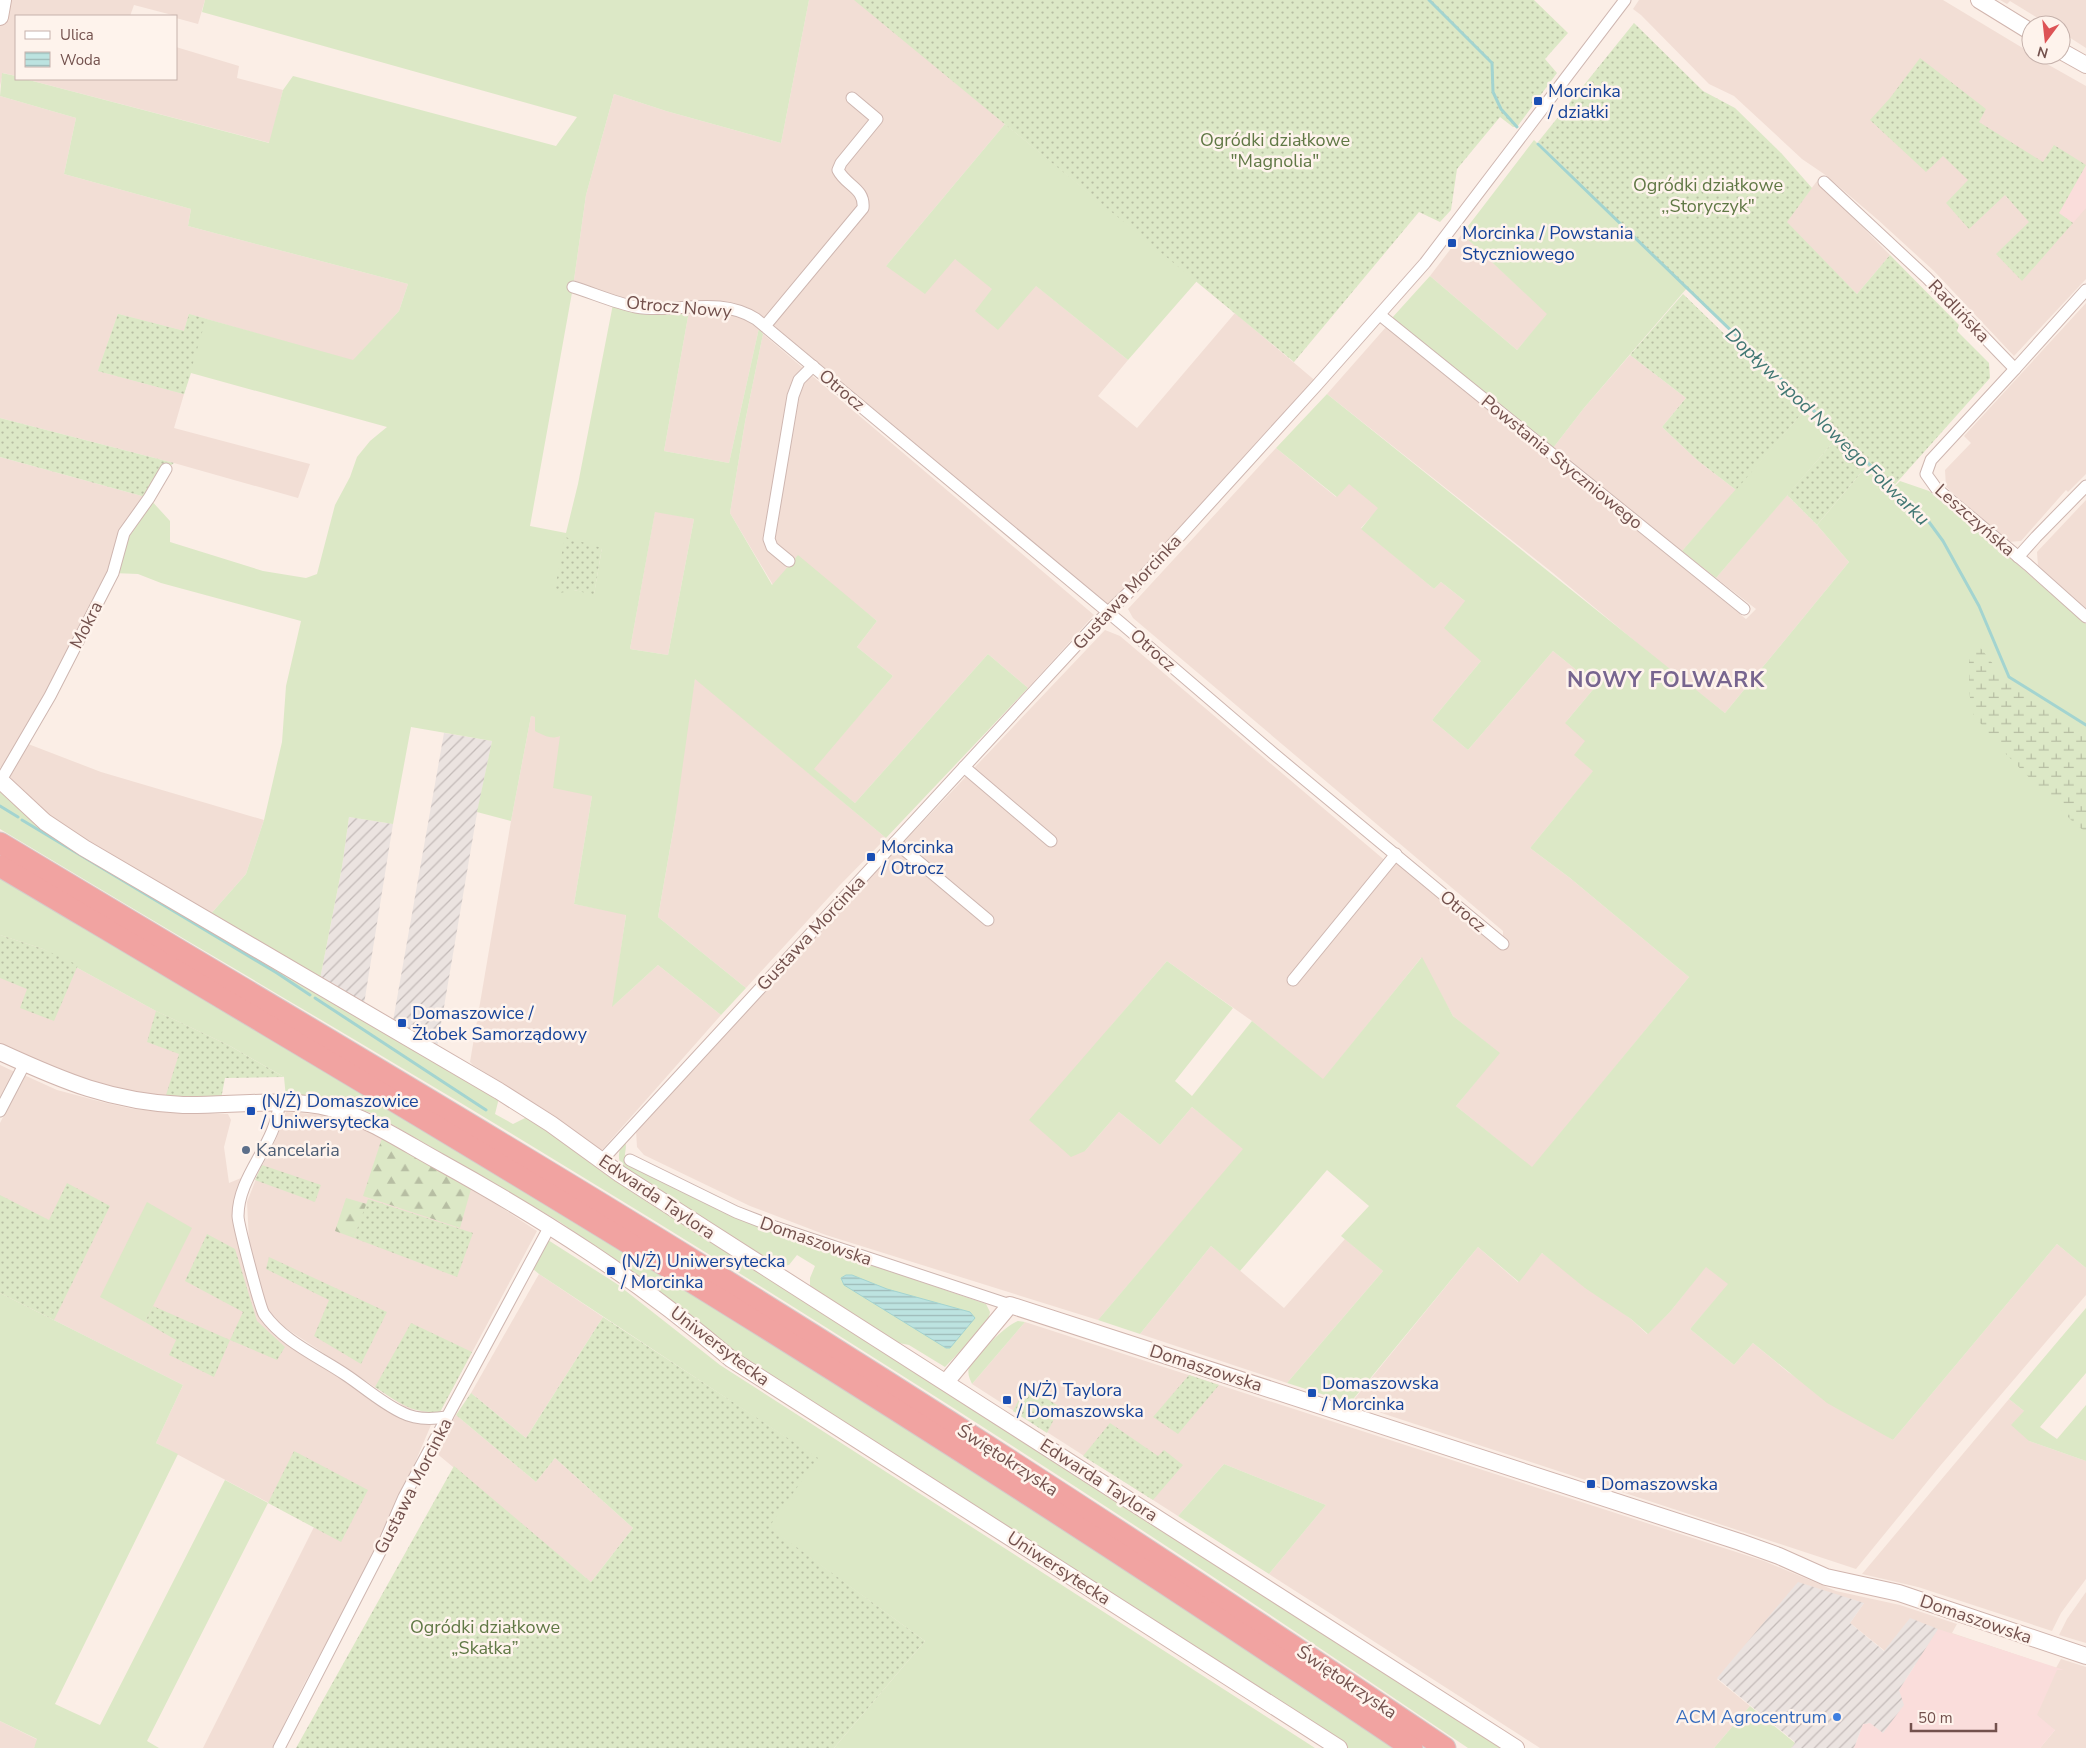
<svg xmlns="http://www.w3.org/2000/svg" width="2086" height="1748" viewBox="0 0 2086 1748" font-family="'Nunito Sans',sans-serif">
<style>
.residential{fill:#f2ded5}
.commercial{fill:#fadddb}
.industrial{fill:url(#industrial-furrows)}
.grass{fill:#dce8c6;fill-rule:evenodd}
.forest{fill:url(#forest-firs)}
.wetland{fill:url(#wetland-marsh)}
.garden{fill:url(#garden-dots)}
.water{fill:url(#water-rules);stroke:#a3d4d0}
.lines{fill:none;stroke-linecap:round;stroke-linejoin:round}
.stream{stroke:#a3d4d0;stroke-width:3}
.street-casing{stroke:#ceb6b0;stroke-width:13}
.secondary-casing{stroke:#d1b5ae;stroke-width:18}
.highway-casing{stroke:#d5cbca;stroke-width:23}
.street{stroke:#fff;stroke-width:11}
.secondary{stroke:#fff;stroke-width:16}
.highway{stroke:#f1a3a1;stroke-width:21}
.transit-dot{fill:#1a4fb4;stroke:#fef3ec;stroke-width:2}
.service-dot{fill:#5c6f8a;stroke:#fef3ec;stroke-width:2}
.shop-dot{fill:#3f7fe0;stroke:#fef3ec;stroke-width:2}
.labels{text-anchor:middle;stroke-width:5;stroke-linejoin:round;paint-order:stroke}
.transit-label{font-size:18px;fill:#164399;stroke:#fef3ec;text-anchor:start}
.park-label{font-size:18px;fill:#607845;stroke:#fef3ec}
.street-label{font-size:18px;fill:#73514d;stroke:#fef3ec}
.service-label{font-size:18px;fill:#4e5e75;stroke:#fef3ec;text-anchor:start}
.shop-label{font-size:18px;fill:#366cbe;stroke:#fef3ec;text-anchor:end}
.water-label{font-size:19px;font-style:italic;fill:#417773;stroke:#fef3ec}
.district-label{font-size:22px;font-weight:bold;letter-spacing:1px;fill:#77658f;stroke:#fef3ec}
</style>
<defs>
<pattern id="industrial-furrows" width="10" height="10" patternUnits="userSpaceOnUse" patternTransform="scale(1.25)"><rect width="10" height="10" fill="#ebe3e0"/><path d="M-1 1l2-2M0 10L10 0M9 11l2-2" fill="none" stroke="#c3bab8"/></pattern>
<pattern id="forest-firs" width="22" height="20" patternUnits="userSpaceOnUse" patternTransform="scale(1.25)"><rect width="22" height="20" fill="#dce8c6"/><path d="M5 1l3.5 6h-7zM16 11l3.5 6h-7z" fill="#b7bea3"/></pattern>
<pattern id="wetland-marsh" width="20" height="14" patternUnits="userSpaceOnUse" patternTransform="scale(1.25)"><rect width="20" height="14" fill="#dce8c6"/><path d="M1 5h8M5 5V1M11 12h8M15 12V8" fill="none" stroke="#b7bea3"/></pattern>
<pattern id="garden-dots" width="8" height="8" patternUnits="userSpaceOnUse" patternTransform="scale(1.25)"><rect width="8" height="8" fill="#dce8c6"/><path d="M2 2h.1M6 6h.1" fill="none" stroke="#b7bea3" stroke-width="1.8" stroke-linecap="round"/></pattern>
<pattern id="water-rules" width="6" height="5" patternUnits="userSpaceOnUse" patternTransform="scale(1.25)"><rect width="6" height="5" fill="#bce3e0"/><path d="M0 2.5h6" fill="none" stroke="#9dbab8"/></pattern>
</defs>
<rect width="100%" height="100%" fill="#fbeee6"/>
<g class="residential">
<polygon points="0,0 205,0 198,24 176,18 176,16 134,5 130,16 16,16 16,76 3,73 0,86"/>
<polygon points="809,0 856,0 1005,124 886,266 955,259 1035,285 1128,360 1098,396 1137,428 1235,313 1318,383 1108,612 771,331 728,307 659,309 573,287 586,195 614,94 666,111 781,143"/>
<polygon points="1639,0 1943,0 2031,53 2031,55 2086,86 2086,279 2014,356 1934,271 1877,219 1824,174 1802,159 1734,96 1709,84 1641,15 1633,9"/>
<polygon points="2000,0 2086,0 2086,48 2061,32 2061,25 2049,25 2010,1 2007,4"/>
<polygon points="176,47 239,66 237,78 283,90 270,143 25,79 176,79"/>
<polygon points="0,96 76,118 64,174 191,209 188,226 408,284 399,311 353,361 189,314 184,331 118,314 98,371 184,394 174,428 310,464 298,498 174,463 0,418"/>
<polygon points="1817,181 1890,255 1857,294 1786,222"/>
<polygon points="1462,234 1548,314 1517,350 1430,276"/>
<polygon points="2086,303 2086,474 2068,492 2066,490 2021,541 2008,542 1946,487 1945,470 1971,443 1964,436"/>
<polygon points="689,311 729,312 749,321 759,328 729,463 664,451"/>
<polygon points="1386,327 1746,619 1756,609 1716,578 1787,495 1817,525 1849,562 1725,713 1674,673 1530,848 1570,878 1689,977 1532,1168 1456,1106 1499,1053 1453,1016 1421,958 1323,1080 1252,1021 1167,961 1110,1027 1085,1151 1119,1112 1160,1145 1192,1107 1244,1149 1098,1320 826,1235 750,1206 644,1155 637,1147 636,1130 771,982 1105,630 1120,636 1388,863 1392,859 1503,944 1503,931 1133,618 1128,609 1276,448 1336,497 1349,483 1379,508 1361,528 1434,589 1441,582 1465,601 1481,661 1432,720 1468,750 1553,651 1596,686 1565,723 1654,657 1553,573 1327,394"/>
<polygon points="763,334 1094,615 1028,688 988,654 855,803 813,769 893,676 857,647 877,621 837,589 773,585 730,513 745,422"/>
<polygon points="1630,355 1686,398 1662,427 1697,460 1736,490 1682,551 1553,448 1584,408"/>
<polygon points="0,457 149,498 23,742 101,772 264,820 246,874 209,916 84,841 51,817 0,767"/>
<polygon points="2086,500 2086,609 2038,566 2037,552"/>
<polygon points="655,511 694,519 668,655 630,649"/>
<polygon points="695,678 886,838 840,885 746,988 658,917 675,820 681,761"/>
<polygon points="531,716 562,721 592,796 574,904 626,914 613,1006 658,965 721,1015 601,1151 556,1117 473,1065 470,1062 511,821"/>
<polygon points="0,935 43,949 156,1011 230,1046 194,1099 114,1092 0,1046"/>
<polygon points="0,1065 15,1072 0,1102"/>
<polygon points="24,1075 57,1090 106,1103 133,1109 169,1112 228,1114 231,1120 224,1147 229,1183 246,1176 235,1197 259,1315 403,1420 431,1425 394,1512 330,1636 305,1682 272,1748 203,1748 314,1527 156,1443 183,1385 0,1293 0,1123"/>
<polygon points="286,1112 327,1115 362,1127 499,1206 537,1231 440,1412 408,1409 281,1325 266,1309 249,1241 247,1202 258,1174 276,1139"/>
<polygon points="1345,1239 1383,1271 1287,1383 1140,1334 1211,1246 1284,1308"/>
<polygon points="2057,1244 2086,1268 2086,1295 1940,1466 1856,1569 1351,1403 1478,1247 1518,1282 1542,1253 1631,1319 1647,1334 1670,1312 1706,1266 1729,1284 1690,1329 1734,1365 1753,1343 1788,1372 1893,1440"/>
<polygon points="539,1274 603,1317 526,1438 471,1393"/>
<polygon points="1025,1322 1764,1561 1836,1591 1900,1605 1957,1624 1952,1633 2056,1668 2061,1659 2086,1667 2086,1748 2040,1748 2055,1730 1885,1651 1850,1623 1864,1603 1717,1679 1750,1706 1714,1748 1540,1748 1269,1574 1326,1505 1224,1464 1178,1516 972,1384"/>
<polygon points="2009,1399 2024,1411 2029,1441 2086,1461 2086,1579 2061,1613 2052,1631 1918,1587 1862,1574"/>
<polygon points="456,1415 536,1482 555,1458 633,1528 591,1582 435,1452"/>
<polygon points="2086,1592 2086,1643 2059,1635 2067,1619"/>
<polygon points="0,1721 38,1740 34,1748 0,1748"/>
</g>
<g class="commercial">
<polygon points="2086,165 2086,208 2073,223 2059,213"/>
<polygon points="1938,1629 2064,1670 2057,1670 2037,1715 2055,1730 2040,1748 1854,1748 1863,1724 1870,1723 1899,1690"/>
</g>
<g class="industrial">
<polygon points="444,733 492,741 476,819 437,1048 393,1021"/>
<polygon points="349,817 393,824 364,1004 320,979 342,867"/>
<polygon points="1798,1582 1864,1603 1850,1623 1884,1651 1910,1618 1938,1629 1899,1690 1904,1705 1883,1733 1870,1723 1863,1724 1854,1748 1791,1748 1795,1742 1717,1678"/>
</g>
<g class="grass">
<path d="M205,0H809L781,143L666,111L614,94L586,195L573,287L530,526L566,533L578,484L613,304C642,319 657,315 689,311L664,451L729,463L759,328L763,334L745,422L730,513L772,585L798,555L877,621L857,647L893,676L814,769L855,803L988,654L1028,688L886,838L695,679L675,820L658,917L746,988L721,1015L658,965L612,1007L626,915L574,904L592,796L553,788L560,736C551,740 543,735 535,731V717L531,716L511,821L477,812L492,741L411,727L393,824L349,817L342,867L320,979L209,916L246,874L264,820L282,742L286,686L301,621L161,583L138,574L113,573L124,533L149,498L170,521V542L263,571L306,578L317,574L335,505L350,477L357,457L370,441L387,427L191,373L184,394L98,371L118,314L184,331L189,314L353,360L399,311L408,284L188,226L191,209L64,174L76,118L0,96L2,73L16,76V79H25L269,143L283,90L293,76L556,146L577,117L202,12ZM655,512L694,519L668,655L630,649ZM602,548L594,594L574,590Z"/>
<polygon points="1005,124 1197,281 1128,360 1036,286 998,330 975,311 992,289 955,259 925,294 886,266"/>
<polygon points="1534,140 1687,288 1584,408 1553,448 1391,319 1430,276 1517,350 1547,314 1462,234"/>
<polygon points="1327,394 1725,713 1849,562 1817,525 1865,468 1890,491 1900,481 1929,491 2016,563 2086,624 2086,1268 2057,1244 1893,1440 1827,1403 1753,1343 1734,1365 1690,1329 1728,1284 1706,1267 1670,1312 1648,1334 1631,1319 1585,1288 1542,1253 1519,1282 1478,1247 1350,1403 1287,1383 1383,1271 1341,1236 1369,1206 1327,1170 1240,1271 1211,1246 1140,1334 1098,1320 1243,1149 1192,1107 1160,1145 1119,1112 1085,1151 1071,1157 1029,1120 1167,961 1233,1008 1175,1081 1192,1096 1252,1021 1323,1079 1422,957 1453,1016 1500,1053 1456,1106 1532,1167 1689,977 1570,878 1530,848 1593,771 1574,755 1585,741 1565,723 1596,686 1553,651 1468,750 1432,720 1481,661 1444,628 1465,601 1441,582 1434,589 1361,529 1378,508 1349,484 1337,497 1276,448"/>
<polygon points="1804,411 1835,440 1716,578 1682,551"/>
<path d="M0,786L498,1096V1102L495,1114L513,1124L527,1117L1505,1748H1468C1173,1547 873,1353 568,1168C380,1053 189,943 0,829Z"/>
<path d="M0,877C244,1021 489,1165 730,1315C954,1455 1174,1602 1394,1748H1346L736,1354L654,1287L560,1222L374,1114L334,1100L310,1097L286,1098L284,1077L230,1046L156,1011L43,949L0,935Z"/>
<path d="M625,1141C628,1149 622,1155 627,1164L749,1223L986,1304L990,1312L988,1322L945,1367L909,1345L894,1342L810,1287V1278L815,1266L797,1255L789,1265L778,1267L622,1167C617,1158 618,1149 625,1141Z"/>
<polygon points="147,1202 192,1228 145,1322 100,1297"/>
<polygon points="548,1240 617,1284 720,1365 1315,1748 834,1748 925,1641 768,1527 817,1458 539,1274 533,1269"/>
<polygon points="0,1293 183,1385 156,1443 178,1454 55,1704 100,1725 225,1480 268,1503 147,1741 159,1748 34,1748 37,1739 0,1721"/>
<polygon points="2086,1308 2086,1373 2040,1427 2057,1439 2086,1405 2086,1461 2029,1441 2011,1425 2024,1411 2009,1399"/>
<path d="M1018,1321L1025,1322L972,1384C970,1379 967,1374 969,1368C974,1357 1007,1324 1018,1321Z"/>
<polygon points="1224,1464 1326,1505 1269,1574 1178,1516"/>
<polygon points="1750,1706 1795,1743 1791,1748 1714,1748"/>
</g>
<g class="forest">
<polygon points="382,1138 471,1189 460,1228 363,1196"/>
<polygon points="346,1198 367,1204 354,1238 335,1231"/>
</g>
<polygon class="wetland" points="1980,647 2009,685 2051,711 2086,738 2086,832 2075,824 2002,750 1973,714 1969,692 1969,660"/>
<g class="garden">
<polygon points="854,0 1534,0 1568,33 1545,59 1557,73 1517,127 1513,127 1500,117 1457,169 1451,210 1440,222 1419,212 1294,362"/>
<polygon points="1634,23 1703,91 1735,108 1782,154 1812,188 1787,222 1857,294 1890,255 1959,325 1957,331 1989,363 1990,378 1891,489 1538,142"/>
<polygon points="1920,58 1986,109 1979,122 2043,162 2054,145 2086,165 2059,213 2073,223 2022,281 1996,254 2029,222 2005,195 1969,229 1946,203 1968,180 1943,156 1926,172 1870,120 1890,98"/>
<polygon points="1683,294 1804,411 1736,490 1697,460 1662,427 1686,398 1630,355"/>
<polygon points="118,314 184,331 189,314 206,319 184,394 98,371"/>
<polygon points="0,418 174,463 166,469 149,498 0,457"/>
<polygon points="1835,440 1865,468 1817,525 1787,495"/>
<polygon points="565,537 602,548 594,595 574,590 560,593 555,588"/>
<polygon points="0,935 43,949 78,965 54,1021 20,1008 27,989 0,978"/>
<polygon points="156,1011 230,1046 284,1077 225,1078 221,1099 165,1098 179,1054 147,1042"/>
<polygon points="262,1165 321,1185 315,1202 255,1180"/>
<polygon points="67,1183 110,1206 54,1320 0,1293 0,1195 49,1220"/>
<polygon points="368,1199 473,1233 457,1277 354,1238"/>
<polygon points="207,1234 235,1249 257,1321 285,1347 277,1360 230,1340 214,1377 169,1355 176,1340 145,1322 153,1306 230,1340 243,1312 185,1281"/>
<polygon points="269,1257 387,1312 361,1364 314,1336 329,1300 266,1269"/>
<polygon points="603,1317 818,1458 769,1527 925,1641 834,1748 296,1748 454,1466 591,1582 633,1528 555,1458 536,1482 456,1415 471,1393 526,1438"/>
<path d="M411,1323L472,1352L440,1412C412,1414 398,1402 375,1387Z"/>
<polygon points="1189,1375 1219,1385 1178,1434 1153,1417"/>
<polygon points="1026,1386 1060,1407 1047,1433 1013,1411"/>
<polygon points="1110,1423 1158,1456 1164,1450 1183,1465 1153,1500 1083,1456"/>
<polygon points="294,1451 368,1490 341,1542 268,1503"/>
</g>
<polygon class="water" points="846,1275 852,1275 887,1289 970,1312 975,1318 950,1348 946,1348 844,1285 841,1278"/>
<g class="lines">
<g class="stream">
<polyline points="1429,0 1492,63 1493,92 1501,109 1517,127"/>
<polyline points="1538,144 1929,522 1943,541 1979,606 2009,677 2086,725"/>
<polyline points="0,806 18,817"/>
<polyline points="22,820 277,973 310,995"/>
<polyline points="315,998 486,1110"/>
</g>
<defs>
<g id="street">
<polyline points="1824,182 1927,278 2015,369 2086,290"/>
<path d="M573,287C593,293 615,303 636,307C676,314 718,295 756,319L1121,623L1274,754L1503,944"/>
<polyline points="1380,315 1744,609"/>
<path d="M765,326L863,208C865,188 846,186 838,170L841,163L877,119L852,98"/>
<polyline points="2015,369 1931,460 1926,474 1936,488 2028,565 2086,617"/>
<polyline points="2018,557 2036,537 2086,486"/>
<polyline points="789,561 772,547 769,539 793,396 799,380 813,366"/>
<polyline points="964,767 1051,841"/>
<polyline points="1,780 50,696 113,573 124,533 149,498 166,469"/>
<polyline points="895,842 988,920"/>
<polyline points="1293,980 1396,854"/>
<path d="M279,1103C277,1144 238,1175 238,1216C238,1224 260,1308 264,1314C284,1342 318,1356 346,1375C364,1387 383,1404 403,1413C416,1420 433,1419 447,1417"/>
<polyline points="0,1111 25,1063"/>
<polyline points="602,1160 1095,625 1129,592 1317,385 1425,263 1625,0"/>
<polyline points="630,1160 736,1212 775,1227 1010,1305"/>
<polyline points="279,1748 381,1550 404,1497 550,1226"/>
</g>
<g id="secondary">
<polyline points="1979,0 2031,32"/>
<polyline points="0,17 3,0"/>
<polyline points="2061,51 2086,65"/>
<polyline points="0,780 45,822 84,848 499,1091 551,1124 620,1174 704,1228 1516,1748"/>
<path d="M0,1052C63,1081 112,1102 183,1105C228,1106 288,1097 330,1108C369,1118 405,1143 440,1162C545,1220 640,1281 731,1359L1339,1748"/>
<polyline points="946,1382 1010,1305 1740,1542 1779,1556 1826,1577 1899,1593 2086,1656"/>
</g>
<g id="highway">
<path d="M0,843C213,971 427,1097 639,1227C912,1394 1180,1569 1445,1748"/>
<path d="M0,866C242,1010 484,1153 724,1302C956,1446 1185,1595 1412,1748"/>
</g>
</defs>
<use href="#street" class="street-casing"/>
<use href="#secondary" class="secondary-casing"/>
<use href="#highway" class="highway-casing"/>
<use href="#street" class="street"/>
<use href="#secondary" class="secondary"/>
<use href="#highway" class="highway"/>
</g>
<g class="transit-dot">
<rect x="1533" y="96" width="10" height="10" rx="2.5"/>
<rect x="1447" y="238" width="10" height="10" rx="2.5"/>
<rect x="866" y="852" width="10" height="10" rx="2.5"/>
<rect x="397" y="1018" width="10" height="10" rx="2.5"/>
<rect x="246" y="1106" width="10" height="10" rx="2.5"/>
<rect x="606" y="1266" width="10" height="10" rx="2.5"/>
<rect x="1307" y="1388" width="10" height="10" rx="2.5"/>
<rect x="1002" y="1395" width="10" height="10" rx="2.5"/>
<rect x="1586" y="1479" width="10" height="10" rx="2.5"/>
</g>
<circle class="service-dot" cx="246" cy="1150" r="5"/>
<circle class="shop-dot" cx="1837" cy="1717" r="5"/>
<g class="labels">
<g class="transit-label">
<text x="1548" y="97">Morcinka<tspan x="1548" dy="21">/ działki</tspan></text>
<text x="1462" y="239">Morcinka / Powstania<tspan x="1462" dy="21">Styczniowego</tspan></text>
<text x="881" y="853">Morcinka<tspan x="881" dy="21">/ Otrocz</tspan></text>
<text x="412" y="1019">Domaszowice /<tspan x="412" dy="21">Żłobek Samorządowy</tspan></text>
<text x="261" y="1107">(N/Ż) Domaszowice<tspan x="261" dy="21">/ Uniwersytecka</tspan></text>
<text x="621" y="1267">(N/Ż) Uniwersytecka<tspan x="621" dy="21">/ Morcinka</tspan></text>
<text x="1322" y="1389">Domaszowska<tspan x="1322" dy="21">/ Morcinka</tspan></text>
<text x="1017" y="1396">(N/Ż) Taylora<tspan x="1017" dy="21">/ Domaszowska</tspan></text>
<text x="1601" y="1490">Domaszowska</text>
</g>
<g class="park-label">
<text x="1275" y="146">Ogródki działkowe<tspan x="1275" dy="21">"Magnolia"</tspan></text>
<text x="1708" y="191">Ogródki działkowe<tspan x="1708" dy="21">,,Storyczyk"</tspan></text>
<text x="485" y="1633">Ogródki działkowe<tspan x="485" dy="21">„Skałka”</tspan></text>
</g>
<g class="street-label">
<text transform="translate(679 307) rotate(5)" y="6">Otrocz Nowy</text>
<text transform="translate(1959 311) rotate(46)" y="6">Radlińska</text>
<text transform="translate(842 390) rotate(40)" y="6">Otrocz</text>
<text transform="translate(1562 462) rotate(39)" y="6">Powstania Styczniowego</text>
<text transform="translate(1975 520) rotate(41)" y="6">Leszczyńska</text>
<text transform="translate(1127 592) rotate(-47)" y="6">Gustawa Morcinka</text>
<text transform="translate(86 625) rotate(-63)" y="6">Mokra</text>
<text transform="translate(1153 650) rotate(41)" y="6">Otrocz</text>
<text transform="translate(1463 911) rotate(40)" y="6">Otrocz</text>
<text transform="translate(811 933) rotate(-47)" y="6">Gustawa Morcinka</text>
<text transform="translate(657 1197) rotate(34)" y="6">Edwarda Taylora</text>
<text transform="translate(816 1241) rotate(19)" y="6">Domaszowska</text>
<text transform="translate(720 1346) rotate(37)" y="6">Uniwersytecka</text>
<text transform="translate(1206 1368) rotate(18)" y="6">Domaszowska</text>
<text transform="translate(1008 1460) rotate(33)" y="6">Świętokrzyska</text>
<text transform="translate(1099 1480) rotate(33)" y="6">Edwarda Taylora</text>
<text transform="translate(413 1486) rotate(-63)" y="6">Gustawa Morcinka</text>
<text transform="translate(1059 1568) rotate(33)" y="6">Uniwersytecka</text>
<text transform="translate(1976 1619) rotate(19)" y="6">Domaszowska</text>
<text transform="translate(1347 1682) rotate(34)" y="6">Świętokrzyska</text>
</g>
<g class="service-label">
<text x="256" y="1156">Kancelaria</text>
</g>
<g class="shop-label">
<text x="1827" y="1723">ACM Agrocentrum</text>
</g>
<g class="water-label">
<text transform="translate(1828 426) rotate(44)" y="7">Dopływ spod Nowego Folwarku</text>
</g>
<g class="district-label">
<text x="1666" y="687">NOWY FOLWARK</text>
</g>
</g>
<rect x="15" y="15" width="162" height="65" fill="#fef3ec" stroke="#c6b2ac"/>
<rect x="25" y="31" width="25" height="8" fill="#ffffff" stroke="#c6b2ac"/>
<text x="60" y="40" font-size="15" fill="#73514d">Ulica</text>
<rect x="25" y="52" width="25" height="15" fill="url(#water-rules)" stroke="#c6b2ac"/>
<text x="60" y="65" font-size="15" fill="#73514d">Woda</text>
<g transform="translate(2046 40) rotate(195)"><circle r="24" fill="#fef3ec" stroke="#c6b2ac"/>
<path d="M0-4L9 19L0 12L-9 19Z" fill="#dd5356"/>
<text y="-8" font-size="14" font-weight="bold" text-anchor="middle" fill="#73514d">N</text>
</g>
<path d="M1911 1723v8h85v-8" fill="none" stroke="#73514d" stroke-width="2.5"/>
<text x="1918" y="1723" font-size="15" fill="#73514d" stroke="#fef3ec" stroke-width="4" paint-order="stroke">50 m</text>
</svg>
